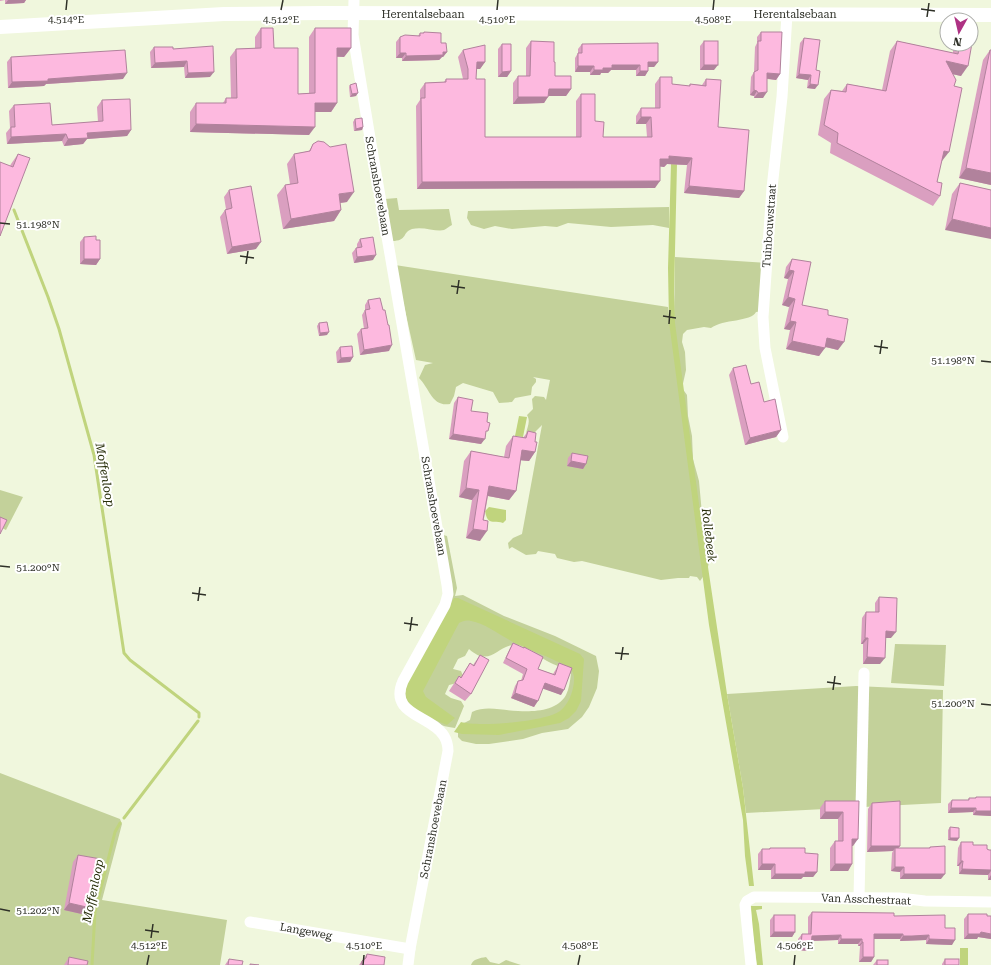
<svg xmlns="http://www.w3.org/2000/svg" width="991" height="965" viewBox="0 0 991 965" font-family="'Roboto Serif',serif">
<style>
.green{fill:#c3d19a}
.water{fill:#c0d47d}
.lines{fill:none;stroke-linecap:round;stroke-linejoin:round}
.stream{stroke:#c0d47d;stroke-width:3}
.minor{stroke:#fff;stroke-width:11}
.major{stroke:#fff;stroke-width:14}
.wall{fill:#da9fc0}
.shaded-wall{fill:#b1829c}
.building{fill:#fdb9df;stroke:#b1829c}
.ticks{fill:none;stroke:#2f3128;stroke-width:1.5}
.labels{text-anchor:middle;stroke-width:4;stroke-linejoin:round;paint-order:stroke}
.street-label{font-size:11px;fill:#2f3128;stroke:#fff}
.water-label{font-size:12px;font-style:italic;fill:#282f0a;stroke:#fff}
.ticks-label{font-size:10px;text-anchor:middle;fill:#2f3128;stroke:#fff;stroke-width:4;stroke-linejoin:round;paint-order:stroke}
</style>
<rect width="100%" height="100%" fill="#f0f7dd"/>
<g class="green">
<path d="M397,198L399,210L449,209L452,225C450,226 446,229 444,230C436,232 423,226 412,229C402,232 408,241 392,241L385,199Z"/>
<polygon points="669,207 669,228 653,225 611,227 568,223 557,227 545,226 512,229 495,226 484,229 471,225 467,218 468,211"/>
<path d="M675,257L766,263L764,311L756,312C751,322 723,319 711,328L704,327L687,330L683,334L682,342L685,352L686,370L682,388L687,395L688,416L692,436L693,459L699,481L703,525L710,558L707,571L700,581L697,577L690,576L689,578H678L661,580L582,561L574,562L557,558L555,554L538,551L536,554L526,555L512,547L509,549L508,543L513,538L522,534L542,425L532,435L526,434C527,427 531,422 527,415L533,409L532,399L535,396L544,397L546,400L550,380L533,377L536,379V382L532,387L531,395L515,398L512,402L499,403L493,392L463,383L456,387L454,396L450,404C432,407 430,389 419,378L425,365L433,363L416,360L395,265L668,307L669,316L674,318Z"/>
<polygon points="0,490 23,497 6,530 0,527"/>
<path d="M443,535L447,536L457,588L455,596L463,595L504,616L555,636L596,656L599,671L597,688L589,707L582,717L568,729L542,733L523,739L489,744H476L462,741L458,737V726L470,720L472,712C487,705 503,711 518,711C534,712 557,711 566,695C569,689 570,681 571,674C564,667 556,666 547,661C538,656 528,645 517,645C498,643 491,669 469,649L465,656L458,659L453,669L461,671L465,681L449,685L445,694L451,698L461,701L464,706L455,728C443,727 424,720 414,711C410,707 407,700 404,695L451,598Z"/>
<polygon points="895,644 946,645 944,686 891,683"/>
<polygon points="856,686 943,690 941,803 746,813 743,788 727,694"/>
<polygon points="0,773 120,819 122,824 102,900 227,920 220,965 0,965"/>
<path d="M486,957L490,962L499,964L506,960L521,965H527H471C473,959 480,958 486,957Z"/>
</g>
<g class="water">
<polygon points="671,164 677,164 674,294 675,323 702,527 727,694 743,788 754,886 749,886 745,856 743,820 709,625 669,322 668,268"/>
<polygon points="519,416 527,417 523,437 515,436"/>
<path d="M489,507L506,510V520L503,523C493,519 488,527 485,511Z"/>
<path d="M454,598H458L580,654L584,659L581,701L576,711L569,718L560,723L499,735L462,734L454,732L461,722C478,727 546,722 560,711C567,705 571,697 573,688C574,683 575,678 573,673C571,666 560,663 554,660C542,654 529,650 517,644C502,637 487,624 471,621C466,620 463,621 459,623L423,691L426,697L455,718L447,725C437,721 416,713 409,703C405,698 405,692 406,685Z"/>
<polygon points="751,906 762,906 762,909 756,910 759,924 763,965 757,965 752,928"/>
<rect x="960" y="948" width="8" height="17"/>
</g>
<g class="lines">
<g class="stream">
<polyline points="14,210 48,297 59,329 94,455 124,653 130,660 199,713 199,717"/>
<polyline points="124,818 198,721"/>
<polyline points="92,965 95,912 115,832 120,823"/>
</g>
<g class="minor">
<path d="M354,0L353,35L371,144L447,585L448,594L445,605L403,681C388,715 431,715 444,736C447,741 448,746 448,751L410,949L408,965"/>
<polyline points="783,437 765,348 763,317 772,188 782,97 787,14"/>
<polyline points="859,898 864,673"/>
<polyline points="250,922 410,949"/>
<polyline points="751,965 745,905 747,901 754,897 899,898 925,901 991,902"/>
</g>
<polyline class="major" points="0,27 224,14 322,13 991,15"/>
</g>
<g class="wall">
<polygon points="0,0 26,0 24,3 5,4 5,0 0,1"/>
<polygon points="261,28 274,48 298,94 309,93 309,37 315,28 351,48 344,57 337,57 337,103 331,112 315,112 309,135 190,132 190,112 196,103 223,103 226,98 231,98 230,57 236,49 255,48 255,37"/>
<polygon points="424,32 441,43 447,52 443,57 442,57 439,60 402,61 402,58 396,58 396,42 400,37 418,36 420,33 423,33"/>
<polygon points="761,32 780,74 776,80 767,79 763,98 754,98 754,96 750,95 751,77 754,72 755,47 757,43 757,37"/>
<polygon points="804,38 816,70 815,89 807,88 808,80 796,78 800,43"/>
<polygon points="531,41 554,62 555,76 571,89 566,96 548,96 544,103 513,104 513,83 518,76 526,76 526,48"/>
<polygon points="704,41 714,70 700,70 700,46"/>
<polygon points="897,41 953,53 953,50 958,44 971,44 961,76 952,74 954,86 942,161 941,161 937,182 940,196 933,206 830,153 831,143 818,135 824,99 831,90 842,91 847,84 882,90 890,51"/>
<polygon points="502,44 511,71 507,77 498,77 498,49"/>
<polygon points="582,44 658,62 654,67 648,67 648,71 645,76 636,76 636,70 611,70 608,73 601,73 600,75 590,75 590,72 575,72 575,58 578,53 578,49"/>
<polygon points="154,47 173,49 210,77 185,78 184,67 151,68 150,52"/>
<polygon points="463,50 485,62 480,69 476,69 476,79 485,137 576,137 576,101 581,94 603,137 647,137 646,124 636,124 636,116 641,108 655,108 655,84 660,77 672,84 689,86 690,84 702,85 706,79 718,127 744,191 739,198 684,193 687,165 667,164 664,167 660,166 655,188 417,189 416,106 420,100 420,90 425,83 444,82 446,79 463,79 458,57"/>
<polygon points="990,50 991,185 959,178 983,60"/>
<polygon points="11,57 123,79 46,84 44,86 8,88 7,62"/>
<polygon points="350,85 356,96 350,97 349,87"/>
<polygon points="102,100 131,130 127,136 87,139 83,144 64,146 62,141 7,144 6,133 10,128 9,111 14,105 52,125 98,122 97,107"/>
<polygon points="355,119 363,127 362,130 354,131 353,122"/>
<polygon points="313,144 347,202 340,203 341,210 334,221 283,229 277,195 285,185 290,184 287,164 294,154 309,151"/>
<polygon points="18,154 0,236 10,166 11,164"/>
<polygon points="960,183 991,190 945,230 952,194"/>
<polygon points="229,190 256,249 227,254 220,217 225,210 226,209 224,197"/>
<polygon points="84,237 96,240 100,259 96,265 80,264 80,242"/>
<polygon points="360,239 373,260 354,263 352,253 356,248 357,248 357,244"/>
<polygon points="792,259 802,305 828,315 838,350 825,347 819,356 786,349 790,330 784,329 789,307 782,305 788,279 784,278 786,267"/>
<polygon points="368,300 389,351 360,355 357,334 361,329 364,329 362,315 365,310 365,305"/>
<polygon points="319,323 327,335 319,336 317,326"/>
<polygon points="340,347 353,357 350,362 337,363 336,352"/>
<polygon points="733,368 751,384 764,402 781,430 776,437 745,445 729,375"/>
<polygon points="458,397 471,411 485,436 481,444 449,439 454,403"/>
<polygon points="528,431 535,442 535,452 529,461 521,460 516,491 509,500 488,496 480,541 466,538 472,500 459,497 464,461 471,451 504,457 506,446 513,436 523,438"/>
<polygon points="572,453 586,464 583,469 567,466 568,458"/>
<polygon points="879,597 891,638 885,638 880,664 863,664 863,644 861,644 862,618 866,612 875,612 875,603"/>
<polygon points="513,643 538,669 553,674 556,669 559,663 561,695 543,688 534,707 511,698 515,686 518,681 521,681 523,674 503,663 510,648"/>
<polygon points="480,655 471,694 465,701 449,691 459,676 461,677 470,663 473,665"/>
<polygon points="976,797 991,797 991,816 973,815 973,812 948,813 948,804 952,800 968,800 969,798 975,798"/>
<polygon points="825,801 859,801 853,846 852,846 852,864 848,871 830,871 830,848 835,841 838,841 838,819 820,819 820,808"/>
<polygon points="872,803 900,846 898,848 929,848 930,847 941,879 900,879 900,872 891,871 892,853 893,851 867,852 868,809"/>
<polygon points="950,827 957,841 948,840 948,830"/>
<polygon points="961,842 987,849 989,850 991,850 991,880 988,880 988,875 959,874 959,866 957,866 958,848"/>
<polygon points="770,848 805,853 817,872 813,877 803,877 801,879 771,879 771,870 758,870 758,854 762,849 769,849"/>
<polygon points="78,855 91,908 86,915 64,910 73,862"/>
<polygon points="812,912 894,916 945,928 952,945 926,944 926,940 900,941 900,939 874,939 874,957 871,962 859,962 860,946 858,946 858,944 838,944 838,940 811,941 808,951 798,950 798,939 802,934 808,934 808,917"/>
<polygon points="968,914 991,916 991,939 978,937 977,939 964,939 964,919"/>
<polygon points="774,915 795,932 792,937 770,937 770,920"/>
<polygon points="367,954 384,965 359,965"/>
<polygon points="69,957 87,965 64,965"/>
<polygon points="229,959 242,965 225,965"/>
<polygon points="945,959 959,965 942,965 942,964"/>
<polygon points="877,960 888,965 873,965"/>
</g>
<g class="shaded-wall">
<polygon points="8,0 26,0 24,3 5,4"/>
<polygon points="337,48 351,48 344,57 331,56"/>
<polygon points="443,52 447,52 443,57 442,57 439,60 402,61 406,56"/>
<polygon points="400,53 406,53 402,58 396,58"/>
<polygon points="187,61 184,67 151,68 155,63"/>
<polygon points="946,61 968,66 961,76 939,71"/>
<polygon points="477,62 485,62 480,69 472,69"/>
<polygon points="648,62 658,62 654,67 645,67"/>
<polygon points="612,65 640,65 636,70 611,70 608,73 601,73 600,75 590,75 594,70"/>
<polygon points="704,65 718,65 714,70 700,70"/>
<polygon points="578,66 594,66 590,72 575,72"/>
<polygon points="511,71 507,77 498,77 502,72"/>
<polygon points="640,71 648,71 645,76 636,76"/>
<polygon points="214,72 210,77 185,78 188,73"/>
<polygon points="127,73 123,79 46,84 44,86 8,88 12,82 48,79"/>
<polygon points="767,73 780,74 776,80 763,78"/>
<polygon points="799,74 811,75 808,80 796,78"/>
<polygon points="810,84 818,85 815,89 807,88"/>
<polygon points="549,89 571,89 566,96 544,96"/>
<polygon points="754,90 757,91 754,96 750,95"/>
<polygon points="767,92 763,98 754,98 758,93"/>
<polygon points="358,93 356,96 350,97 352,94"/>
<polygon points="518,97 548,97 544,103 513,104"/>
<polygon points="315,103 337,103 331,112 309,112"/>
<polygon points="641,117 651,117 646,124 636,124"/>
<polygon points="196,124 315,127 309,135 190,132"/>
<polygon points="363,127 362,130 354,131 356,129"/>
<polygon points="131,130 127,136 87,139 83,144 64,146 68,139 87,133"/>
<polygon points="66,134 62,141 7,144 11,137"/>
<polygon points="944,151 949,152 942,161 937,161"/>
<polygon points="669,156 692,158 687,165 667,164 664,167 655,166 660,159"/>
<polygon points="966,168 991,173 991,185 959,178"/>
<polygon points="660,181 655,188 417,189 422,182"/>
<polygon points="689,186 744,191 739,198 684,193"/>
<polygon points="354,192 347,202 332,204 339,194"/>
<polygon points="341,210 334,221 283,229 291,219"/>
<polygon points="952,219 991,228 991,239 945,230"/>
<polygon points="261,242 256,249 227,254 232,247"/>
<polygon points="376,255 373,260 354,263 357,257"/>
<polygon points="84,259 100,259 96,265 80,264"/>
<polygon points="789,270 794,271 788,279 784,278"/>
<polygon points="788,297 795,299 789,307 782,305"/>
<polygon points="790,321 796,322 790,330 784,329"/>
<polygon points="329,332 327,335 319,336 320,333"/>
<polygon points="827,338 844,342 838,350 822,346"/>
<polygon points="792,341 825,348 819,356 786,349"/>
<polygon points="392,345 389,351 360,355 364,350"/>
<polygon points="353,357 350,362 337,363 341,358"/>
<polygon points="781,430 776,437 745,445 750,438"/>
<polygon points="453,434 485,439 481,444 449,439"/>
<polygon points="522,450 535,452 529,461 516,460"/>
<polygon points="571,461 586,464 583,469 567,466"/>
<polygon points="489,486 516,491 509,500 483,495"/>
<polygon points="466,488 479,490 472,500 459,497"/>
<polygon points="473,529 487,531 480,541 466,538"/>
<polygon points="886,631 896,632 891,638 881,638"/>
<polygon points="865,638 868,638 863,644 861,644"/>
<polygon points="867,657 885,658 880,664 863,664"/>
<polygon points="545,683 564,690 561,695 541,688"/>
<polygon points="515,693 538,701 534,707 511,698"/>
<polygon points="951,808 976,808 973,812 948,813"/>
<polygon points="976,811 991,811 991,816 973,815"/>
<polygon points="825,812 843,812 838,819 820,819"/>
<polygon points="950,838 959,838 957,841 948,840"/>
<polygon points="852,839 858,839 853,846 848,846"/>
<polygon points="871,846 900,846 896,851 895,848 893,851 867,852"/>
<polygon points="961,861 963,861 959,866 957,866"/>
<polygon points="762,864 775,864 771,870 758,870"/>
<polygon points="835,864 852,864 848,871 830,871"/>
<polygon points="895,867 904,867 900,872 891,871"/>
<polygon points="962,869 991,870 991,871 988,875 959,874"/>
<polygon points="805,872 817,872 813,877 803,877 801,879 771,879 775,874"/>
<polygon points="904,874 945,874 941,879 900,879"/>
<polygon points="991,875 991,880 988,880"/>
<polygon points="69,903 91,908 86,915 64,910"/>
<polygon points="774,932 795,932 792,937 770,937"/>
<polygon points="981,932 991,934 991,939 978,937 977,939 964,939 968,934"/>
<polygon points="874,934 903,934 900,939 871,939"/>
<polygon points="841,935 838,940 808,941 812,936"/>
<polygon points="929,935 926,940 900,941 903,936"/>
<polygon points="841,939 862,939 858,944 838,944"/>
<polygon points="929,939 955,940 952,945 926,944"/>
<polygon points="862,942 863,942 860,946 858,946"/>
<polygon points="801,945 811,946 808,951 798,950"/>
<polygon points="863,957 874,957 871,962 859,962"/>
</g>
<g class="building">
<polygon points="261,28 273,28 274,48 298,48 298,94 315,93 315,28 351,28 351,48 337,48 337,103 315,103 315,127 196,124 196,103 226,103 226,98 237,98 236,49 261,48"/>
<polygon points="424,32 441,33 441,43 446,43 447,52 443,52 443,55 406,56 406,53 400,53 400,37 405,35 420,36 420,33 424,33"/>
<polygon points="761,32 782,32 780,74 767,73 767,92 758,93 757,91 754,90 754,72 758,70 758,41 761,41"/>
<polygon points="804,38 820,40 816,70 820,71 818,85 810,84 811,75 799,74"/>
<polygon points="531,41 554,42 554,62 555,62 555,76 571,76 571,89 549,89 548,97 518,97 518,76 530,76"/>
<rect x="704" y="41" width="14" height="24"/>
<polygon points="897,41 958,54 960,44 971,44 971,43 972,43 968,66 946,61 956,80 954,86 962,88 949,152 944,151 937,182 942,183 940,196 837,143 838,133 824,125 831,90 846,92 847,84 886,91"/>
<polygon points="658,43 658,62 648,62 648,71 640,71 640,65 612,65 612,68 603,68 603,70 594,70 594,66 578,66 578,53 582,53 582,44"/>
<polygon points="502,44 511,44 511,71 502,72"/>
<polygon points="485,45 485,62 477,62 476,79 485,79 485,137 581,137 581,94 595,94 595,121 604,122 603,137 652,137 651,117 641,117 641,108 660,108 660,77 672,77 672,84 690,86 690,84 706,86 706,79 721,80 718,127 749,130 744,191 689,186 692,158 669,156 669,159 660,159 660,181 422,182 421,98 425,98 425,83 446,82 446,79 468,79 468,69 463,50"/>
<polygon points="213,46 214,72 188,73 187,61 155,63 154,47 173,47 173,49"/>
<polygon points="125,50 127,73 48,79 48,81 12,82 11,57"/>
<polygon points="990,50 991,50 991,173 966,168"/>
<polygon points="356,83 358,93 352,94 350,85"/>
<polygon points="130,99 131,130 87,133 88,138 68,139 66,134 11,137 11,127 15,127 14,105 50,103 52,125 103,121 102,100"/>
<polygon points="362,118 363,127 356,129 355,119"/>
<polygon points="318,141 324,142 330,147 346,144 354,192 339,194 341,210 291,219 285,185 298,183 294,154 310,151 313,144"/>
<polygon points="18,154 30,158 0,236 0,162 13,167"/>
<polygon points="960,183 991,190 991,228 952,219"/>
<polygon points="251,186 261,242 232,247 225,210 232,208 229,190"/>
<polygon points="96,236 96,240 100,240 100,259 84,259 84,237"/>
<polygon points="373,237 376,255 357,257 356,248 362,247 360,239"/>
<polygon points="792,259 811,262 802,305 828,310 828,315 848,319 844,342 827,338 825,348 792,341 796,322 790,321 795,299 788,297 794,271 789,270"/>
<polygon points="380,298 383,310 385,310 388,325 389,325 392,345 364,350 361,329 368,328 365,310 370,309 368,300"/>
<polygon points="327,322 329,332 320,333 319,323"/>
<polygon points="352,346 353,357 341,358 340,347"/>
<polygon points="746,365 751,384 759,382 764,402 775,399 781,430 750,438 733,368"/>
<polygon points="458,397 473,400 471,411 488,413 487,422 490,423 488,431 486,431 485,439 453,434"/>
<polygon points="528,431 536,433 535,442 537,442 535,452 522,450 516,491 489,486 483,520 488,521 487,531 473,529 479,490 466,488 471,451 509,458 513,436 526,438"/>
<polygon points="572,453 588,456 586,464 571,461"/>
<polygon points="0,517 7,520 0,534"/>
<polygon points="879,597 897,598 896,632 886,631 885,658 867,657 868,638 865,638 866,612 879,612"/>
<polygon points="513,643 524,648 524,647 543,657 538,669 555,675 559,663 572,668 564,690 545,683 538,701 515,693 518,681 523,680 527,669 506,658"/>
<polygon points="480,655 489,660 471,694 455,683 459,676 461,678 470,663 474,666"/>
<polygon points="976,797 991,797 991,811 976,811 976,808 951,808 952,800 969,800 969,798 976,798"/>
<polygon points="825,801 859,801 858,839 852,839 852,864 835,864 835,841 843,841 843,812 825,812"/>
<polygon points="900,801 900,846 871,846 872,803"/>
<polygon points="950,827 959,828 959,838 950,838"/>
<polygon points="961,842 973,842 973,845 987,845 987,849 989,850 991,850 991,870 962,869 963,861 961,861"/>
<polygon points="945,846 945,874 904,874 904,867 895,867 895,848 930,848 930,847"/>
<polygon points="770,848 805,848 805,853 818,854 817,872 805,872 805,874 775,874 775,864 762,864 762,849 770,849"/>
<polygon points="78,855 101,859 91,908 69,903"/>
<polygon points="812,912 894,913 894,916 945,915 945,928 955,928 955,940 929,939 929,935 912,936 903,936 903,934 874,934 874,957 863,957 863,942 862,942 862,939 841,939 841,935 812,936 811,946 801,945 802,934 811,934"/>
<polygon points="968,914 987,914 987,916 991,916 991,934 981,932 980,934 968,934"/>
<rect x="774" y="915" width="21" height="17"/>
<polygon points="367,954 385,957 384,965 361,965 362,961 366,958"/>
<polygon points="69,957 88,961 87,965 68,965"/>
<polygon points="229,959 243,961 242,965 228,965"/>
<rect x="945" y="959" width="14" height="6"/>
<rect x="877" y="960" width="11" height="5"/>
<polygon points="250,964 259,965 250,965"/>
</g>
<path class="ticks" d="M921,9L935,11M66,10L67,0M281,10L283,0M497,10L498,0M713,10L714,0M927,17L929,3M0,223L10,224M240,256L254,258M246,264L248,251M451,286L465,288M457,294L459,280M663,316L676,318M669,324L670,310M874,346L888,348M880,354L882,340M981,361L991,362M0,566L10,567M192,593L206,595M198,601L200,587M404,623L418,625M410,631L412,617M615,653L629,654M621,660L623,647M827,682L841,684M833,690L835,676M981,704L991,705M0,909L10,911M145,930L159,932M151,938L153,924M147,965L149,955M363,965L364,955M578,965L580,955M794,965L795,955"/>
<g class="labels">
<g class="street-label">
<text x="423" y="18">Herentalsebaan</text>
<text x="795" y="18">Herentalsebaan</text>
<text transform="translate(378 186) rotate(80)" y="4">Schranshoevebaan</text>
<text transform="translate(769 226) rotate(-86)" y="4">Tuinbouwstraat</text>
<text transform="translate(434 506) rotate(80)" y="4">Schranshoevebaan</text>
<text transform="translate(433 829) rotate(-79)" y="4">Schranshoevebaan</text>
<text transform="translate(866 899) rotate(2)" y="4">Van Asschestraat</text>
<text transform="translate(306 931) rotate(10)" y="4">Langeweg</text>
</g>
<g class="water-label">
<text transform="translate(105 475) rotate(80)" y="4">Moffenloop</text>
<text transform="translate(709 535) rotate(83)" y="4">Rollebeek</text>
<text transform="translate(93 891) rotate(-78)" y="4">Moffenloop</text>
</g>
</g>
<g class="ticks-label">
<text x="66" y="23">4.514°E</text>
<text x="281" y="23">4.512°E</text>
<text x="497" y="23">4.510°E</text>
<text x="713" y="23">4.508°E</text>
<text x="38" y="228">51.198°N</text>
<text x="953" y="364">51.198°N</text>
<text x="38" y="571">51.200°N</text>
<text x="953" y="707">51.200°N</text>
<text x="38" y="914">51.202°N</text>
<text x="149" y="949">4.512°E</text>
<text x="364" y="949">4.510°E</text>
<text x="580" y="949">4.508°E</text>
<text x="795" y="949">4.506°E</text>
</g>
<g transform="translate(959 32) rotate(188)"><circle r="19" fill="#ffffff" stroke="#acada9"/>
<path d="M0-3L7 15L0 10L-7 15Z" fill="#ae3283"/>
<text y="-6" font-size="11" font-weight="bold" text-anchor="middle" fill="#2f3128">N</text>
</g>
</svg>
